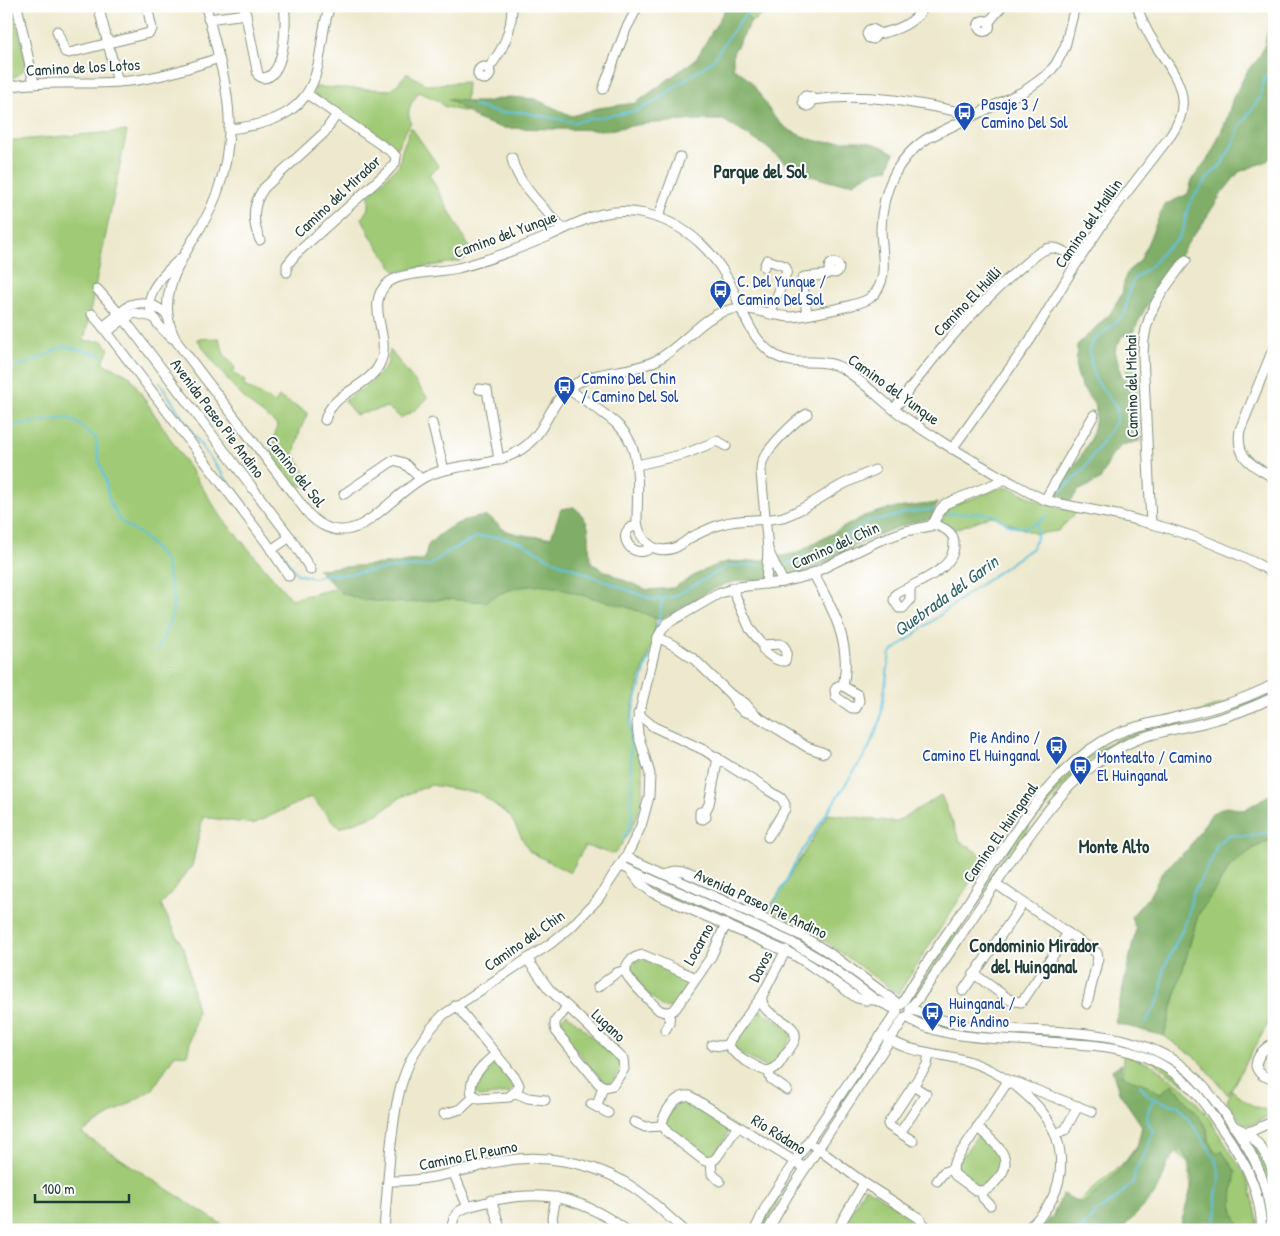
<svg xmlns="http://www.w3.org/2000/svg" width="1280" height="1236" viewBox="0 0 1280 1236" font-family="'Patrick Hand',sans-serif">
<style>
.green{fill:#a0ca76;stroke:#608455}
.forest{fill:#80ae67;stroke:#50764e}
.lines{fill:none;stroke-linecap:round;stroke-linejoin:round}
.stream{stroke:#61c3df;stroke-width:2}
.minor-casing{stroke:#869381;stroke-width:11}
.minor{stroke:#fff;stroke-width:9}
.labels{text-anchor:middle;stroke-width:4;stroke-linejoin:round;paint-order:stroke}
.street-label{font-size:16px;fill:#1f3d34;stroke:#fff}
.transit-label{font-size:16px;fill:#164399;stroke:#fff;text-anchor:start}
.neighbourhood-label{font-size:18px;font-weight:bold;fill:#1f3d34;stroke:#fff}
.water-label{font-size:18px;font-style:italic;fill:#336567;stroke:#fff}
</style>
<rect width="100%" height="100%" fill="#fff"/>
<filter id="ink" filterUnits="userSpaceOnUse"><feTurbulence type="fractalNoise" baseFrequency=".02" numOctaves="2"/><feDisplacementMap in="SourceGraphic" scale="10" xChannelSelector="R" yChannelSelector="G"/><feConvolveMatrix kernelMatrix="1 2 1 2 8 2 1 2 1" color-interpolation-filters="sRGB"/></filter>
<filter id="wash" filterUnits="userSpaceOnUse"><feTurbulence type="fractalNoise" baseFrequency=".0096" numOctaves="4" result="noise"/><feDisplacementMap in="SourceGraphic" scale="20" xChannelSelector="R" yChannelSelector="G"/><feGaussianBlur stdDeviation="1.12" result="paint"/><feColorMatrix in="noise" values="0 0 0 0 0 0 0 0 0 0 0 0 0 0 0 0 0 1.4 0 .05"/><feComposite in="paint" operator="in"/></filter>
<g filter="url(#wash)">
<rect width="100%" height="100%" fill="#eee9ce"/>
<g class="green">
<path d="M6,6H12L26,61C24,74 19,76 6,79V57C7,56 11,52 11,51C14,44 6,17 6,6Z"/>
<polygon points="741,6 777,6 751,22"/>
<path d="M407,73L427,85L467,82L465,112L443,106L439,101L419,92C412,102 405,110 411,122L396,149L314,94L315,87L392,90Z"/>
<polygon points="411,127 439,167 429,174 473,254 460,261 396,272 371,237 362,218 369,207 369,194 399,165 402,150"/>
<path d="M127,131L84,341H103L109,349L102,363L129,375L222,518L291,599L343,587L472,548L655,614C655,621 656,630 654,637C647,662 633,691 631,718C629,733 636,744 640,758C650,791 636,829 614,854L585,846L570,873L529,851L510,816L479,793L431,785L403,796L378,814L339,828L311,797L253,824L203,817L192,866L161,905L185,951L197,1012L187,1055L175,1054L153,1089L81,1133L230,1230H6V141Z"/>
<path d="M219,338L224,354L235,368L233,373L245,381L243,385L275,403L279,397L308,413L300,430L294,454L307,476L306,487L288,482L275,466L272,451L277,425C268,416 258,411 249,403C229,384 213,361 197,339Z"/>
<polygon points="390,350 428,398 415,410 401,418 387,407 356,415 344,401 366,386 387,366"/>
<polygon points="1127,364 1137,365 1137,402 1125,400"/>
<polygon points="1003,487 1013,489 1045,504 1077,512 1058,531 1036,534 991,516 953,530 941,522 949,507"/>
<polygon points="1274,686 1274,692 1238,710 1168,728 1166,725 1167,723"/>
<path d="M1151,728L1153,729L1152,732C1142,734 1131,736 1122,740C1090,753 1060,788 1040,815L1037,813L1036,810C1070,771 1097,739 1151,728Z"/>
<polygon points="941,795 960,841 986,858 898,994 825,941 767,912 828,814 896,822"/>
<polygon points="1027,824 1029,826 1029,828 914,998 912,997 940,956 952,933 1024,825"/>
<polygon points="1274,838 1274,1013 1228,1095 1200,1061 1164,1036 1198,915 1231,865 1254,848"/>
<polygon points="633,864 787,932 831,958 847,971 631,867 630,865"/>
<polygon points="643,880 803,952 866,997 860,996 820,967 654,889"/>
<polygon points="644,959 689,979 690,981 673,1007 664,1008 648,994 630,973 631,966 638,960"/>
<polygon points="758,1009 786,1026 792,1036 774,1066 769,1069 735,1050 732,1041 756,1010"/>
<polygon points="567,1014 619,1061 622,1066 612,1083 605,1084 558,1029 558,1021"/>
<polygon points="911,1014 976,1030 1095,1038 1134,1045 1161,1057 1184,1072 1200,1088 1237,1139 1234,1140 1202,1096 1133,1048 1101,1042 978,1034 947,1028 911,1017"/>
<polygon points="880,1042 882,1045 818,1141 816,1141 814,1140"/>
<polygon points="1123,1054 1152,1065 1183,1087 1205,1112 1244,1173 1250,1186 1258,1220 1258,1230 1182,1230 1191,1188 1188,1164 1174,1149 1048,1230 1098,1184 1125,1162 1141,1140 1142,1125 1124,1099"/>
<polygon points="492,1060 513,1083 515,1088 510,1093 480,1097 474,1092 478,1087 476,1082 481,1073"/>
<path d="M1232,1090C1245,1101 1256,1111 1274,1110V1114L1250,1125L1242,1123L1227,1101Z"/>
<path d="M684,1100H688L729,1126C728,1136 718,1154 709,1158L704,1157L669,1129L666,1122L667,1118L678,1102Z"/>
<polygon points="979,1133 999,1151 1002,1168 985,1188 977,1187 956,1171 957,1164"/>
<path d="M1242,1133C1256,1141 1272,1171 1274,1187C1275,1194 1274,1201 1274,1208C1269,1179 1258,1157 1242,1133Z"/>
<polygon points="795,1169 797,1172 779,1199 764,1230 761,1230 770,1207"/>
<polygon points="865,1187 926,1225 925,1230 842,1230"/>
</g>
<g class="forest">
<path d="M727,6H741L751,22L733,53V68C758,80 762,106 780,123C787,130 799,135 808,138C822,145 839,140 854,141C870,141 880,145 894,153L888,169L872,172L853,183L832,182L804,174L789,166L765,146L723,120H698L643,124L608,130L502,128L479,120L448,99L471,102H485L508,97L535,99L572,116L598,108L636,103L696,59Z"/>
<polygon points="1272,6 1274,6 1274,156 1265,162 1239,172 1222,193 1201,226 1191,238 1178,259 1148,303 1133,332 1122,336 1115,350 1121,374 1130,392 1137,413 1140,441 1122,445 1112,455 1100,480 1078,491 1070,502 1051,497 1068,472 1080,458 1090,440 1095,424 1096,407 1081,386 1076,369 1077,345 1110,314 1122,294 1125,278 1128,271 1140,261 1161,212 1166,204 1188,194 1192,180 1211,154 1226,121 1233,98 1248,70 1259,58 1265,44"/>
<path d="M937,503L931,519C906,522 879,534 856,546C842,553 830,562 816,568C808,571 799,576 791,578C770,582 747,577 726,584C702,593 682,610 659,620C637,609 613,603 589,597C575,594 561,588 548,586C526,584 503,589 486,602L447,599L405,603L362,600L342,593L317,569L396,563L425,559C426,554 426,548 429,544C442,530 467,515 487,517C494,518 498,527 505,530C519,536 536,537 551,537L561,509L574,507C598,528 584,539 592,564L621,579L648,590L673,588L704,570L726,562L757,561L797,553L864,516L888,509Z"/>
<polygon points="1274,792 1274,838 1254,848 1231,865 1198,915 1164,1036 1115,1023 1136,929 1131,917 1150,895 1163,871 1189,848 1212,813 1226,807 1244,810"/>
<path d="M1121,1064L1122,1074C1130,1081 1135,1080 1145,1084C1150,1086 1155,1090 1160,1093L1173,1084L1207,1128L1208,1140L1218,1153L1222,1151L1236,1172C1232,1194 1228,1210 1243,1230H1181V1224L1193,1182L1190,1163L1181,1150C1161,1164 1168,1175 1155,1193C1146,1206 1132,1218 1121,1230H1040L1053,1215L1063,1194L1083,1204L1115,1175L1137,1147L1142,1126L1119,1092L1112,1070Z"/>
</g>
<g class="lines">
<g class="stream">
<polyline points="474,106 500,113 521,112 573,122 636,111 654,102 712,61 742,18 757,6"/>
<path d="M6,369C27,365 45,357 63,346L102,355"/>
<polyline points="160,383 202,447 265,531"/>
<polyline points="6,429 9,426 66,418 76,422 96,438 98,456 106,482 109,500 120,521 144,537 165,560 174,601 172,615 158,651"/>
<polyline points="1061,491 1083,470 1116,422 1117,409 1095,379 1089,352 1093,341 1119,320 1125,312 1129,290 1134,279 1153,264 1165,249 1176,241 1183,230 1189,204 1210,175 1222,164 1234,142 1240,126 1260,98 1264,79 1274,64"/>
<path d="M948,514C961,514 975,512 988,514C998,515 1003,523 1012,526C1026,531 1038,523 1048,515"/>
<polyline points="279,549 297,574 313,578 328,574 340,575 394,568 429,566 451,550 477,537 499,537 520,542 554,561 653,600 673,597 728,566 758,565"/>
<polyline points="787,564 824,550 868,521 889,518 904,513 934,509"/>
<polyline points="656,632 663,598"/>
<polyline points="622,839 629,828 632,817 630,726 635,703 650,654"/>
<polyline points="773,907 798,857 868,750 880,722 890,653 970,592 1032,548 1037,538 1037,524"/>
<polyline points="1145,1024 1161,996 1164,968 1187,920 1192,895 1213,857 1217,844 1228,835 1254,836 1274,830"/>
<path d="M1140,1085C1148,1101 1163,1102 1179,1106C1190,1123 1221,1159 1220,1177C1220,1184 1216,1190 1216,1196C1215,1203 1218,1210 1216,1216C1215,1221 1210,1226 1208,1230"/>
<path d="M1081,1230L1097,1211L1116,1199L1133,1182L1135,1171L1146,1152L1153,1131C1144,1118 1146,1114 1153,1101"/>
</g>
</g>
</g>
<g filter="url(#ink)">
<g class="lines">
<defs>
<g id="minor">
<polyline points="17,6 34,84"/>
<path d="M206,6C216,51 234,97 228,144C226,167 220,189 210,210C189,252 149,293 177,342L307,512C318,525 333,533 350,529C374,524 401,488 427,476C460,461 499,469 527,445C547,429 551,400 572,386C597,369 629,374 655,361C681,348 700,319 725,311C749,303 769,317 792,317C807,315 859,306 870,298C891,282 881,251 881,229C882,192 896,158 928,138L1026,90L1048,74L1056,64L1065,47L1075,6"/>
<path d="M244,6L258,75L262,78C285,79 287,22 284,6"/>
<polyline points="100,13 118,82"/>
<polyline points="208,19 246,14"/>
<circle cx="984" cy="26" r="5.5"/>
<polyline points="989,22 1002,6"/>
<polyline points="57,31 64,49 65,52 69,53 149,33 152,29 147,6"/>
<path d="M877,34L876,31L872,29L869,30L867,34L869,38L873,39L877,34C897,31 914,24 925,6"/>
<circle cx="484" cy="73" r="6"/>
<path d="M488,69C503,50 512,31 512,6"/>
<path d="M6,87C43,80 81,85 118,82C153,80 186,69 219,58"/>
<polyline points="603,89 626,29 638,6"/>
<path d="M812,100L811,97L805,96L803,99V102L805,105L808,106L811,104L812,100C871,92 917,103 974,115"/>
<path d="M229,129C270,125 307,113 317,69C322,50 322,31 328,12"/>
<path d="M512,158C516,183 546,210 563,229"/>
<polyline points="658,218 680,157"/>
<path d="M260,240C252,222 252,204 264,188L324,133L337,114"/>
<circle cx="834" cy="268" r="5"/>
<polyline points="764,267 767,260 785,266 787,271 770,314"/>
<polyline points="287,272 287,265 296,254 387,172 395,163 396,157 393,153 307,94"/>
<polyline points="97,289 124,319 290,537 311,570"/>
<polyline points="92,314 103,327 266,542 289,576"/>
<polyline points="807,314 802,279 804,277 825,275 830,272"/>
<path d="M103,327L130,305C146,299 156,305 168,316"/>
<polyline points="107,332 124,319 135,313 153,317"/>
<path d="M172,338C133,306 151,286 181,258"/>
<path d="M1274,347L1240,430C1235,458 1253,466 1274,478"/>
<polyline points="479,389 487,390 499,460"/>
<path d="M568,389C585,401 606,413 621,428C643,452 637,491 637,521C639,540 654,555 674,548C680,546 685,542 690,538C700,533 711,527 722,524C742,518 763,522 783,517C804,510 821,497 840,486C851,480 863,475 875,470"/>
<path d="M894,409C934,357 969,312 1019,269C1028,262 1038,250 1051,248C1061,247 1070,256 1077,262"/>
<path d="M325,420C332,391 371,388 381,361C391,336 363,302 389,282C402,272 441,272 458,268C488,260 521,248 549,236C583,221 605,205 645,214C688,224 718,254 735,294C744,316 755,345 778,357C798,367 821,357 842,368C860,379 877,396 893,409C927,434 963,455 999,476C1013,483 1027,492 1041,498C1052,503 1065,504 1076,507C1098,511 1119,515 1140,521C1186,532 1233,550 1274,573"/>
<polyline points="432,423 444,470"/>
<path d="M952,449L1030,340L1071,272L1104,222L1171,135C1197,98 1173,73 1153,41C1146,30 1141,19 1137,6"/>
<polyline points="637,465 685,454 717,441 726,446"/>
<polyline points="344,494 394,460 404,463 421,479"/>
<polyline points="1045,500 1094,415"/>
<path d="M1151,523L1143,355C1143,314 1162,291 1186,260"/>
<path d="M637,526C613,528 631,564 652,547"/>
<polyline points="271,550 290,537"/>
<polyline points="768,550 783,582"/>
<path d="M813,573C827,598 843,627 845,656C846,666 845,676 843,686"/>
<path d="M766,584L768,550L761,472C761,468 761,464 763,460C768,448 795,420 807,414"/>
<polyline points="732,588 750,629 763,645"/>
<path d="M910,588V600L903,608H899L894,600L896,594C914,583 956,571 954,543C954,531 942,527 932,524"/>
<polyline points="658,637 675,646 695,660 730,694 745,703 755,715"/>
<path d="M780,644C787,647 787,654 785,661C777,662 768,655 763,649V645Z"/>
<polygon points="838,686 843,686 858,695 859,701 856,708 852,708 836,697 835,690"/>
<polyline points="731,695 737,705 743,711 755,715 807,747 824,753"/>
<polyline points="638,714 654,727 704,750 781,798 785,804 785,809 768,837"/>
<polyline points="705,812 700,812 700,818 703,819 706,817 705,812 709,804 718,758"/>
<polyline points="626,857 802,936 828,952 900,1005"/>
<polyline points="621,866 791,942 823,961 876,1000 897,1010"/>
<polyline points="632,872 640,883 653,893 794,955 810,965 857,998 865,1000 876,1000"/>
<polyline points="664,874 676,871 684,872 752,902 758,917"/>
<polyline points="996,884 1097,953 1098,958 1087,1004"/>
<path d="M527,959L549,989L623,1059L624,1069L613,1085L605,1087L599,1084L556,1031C551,1016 564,1018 566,1006"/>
<polyline points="974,974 1010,1000 1021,1002 1024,999 1068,933"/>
<path d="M696,978L643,955C637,956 633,958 629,962C626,966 625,969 626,973C629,981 652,1003 659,1010C665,1013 671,1013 676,1008L711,957L726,924"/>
<polyline points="598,987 616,973 626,970"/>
<polyline points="963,991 1023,903"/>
<path d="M762,996C759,1019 799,1019 795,1039C793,1045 788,1051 784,1056C780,1063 777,1069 768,1071C760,1070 736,1056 731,1049C729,1046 729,1045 729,1041L762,996L786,950"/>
<path d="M902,1004C919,971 943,940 964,909C1004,849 1049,765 1116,734C1137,725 1159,722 1181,716C1213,709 1245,700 1274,684"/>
<path d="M456,1005L516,1079L519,1085L517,1090L509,1097L479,1099L472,1094C467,1078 485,1063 496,1054"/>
<path d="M910,1008L918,999C943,963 967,926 992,889C1029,835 1066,774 1127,744C1151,732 1180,729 1207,722C1230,716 1252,708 1274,697"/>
<path d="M910,1010C919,1011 927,1015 936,1018C950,1023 965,1026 980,1027C1050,1035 1129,1023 1187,1070C1205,1085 1217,1104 1231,1122C1256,1157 1270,1187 1272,1230"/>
<path d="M907,1017C928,1032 961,1036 987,1038C1012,1040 1037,1041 1062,1043C1111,1046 1151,1049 1188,1085C1200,1096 1209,1110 1218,1123C1243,1158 1260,1185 1262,1230"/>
<polyline points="665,1030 669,1023 670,1012"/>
<path d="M882,1033C899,1052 937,1053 960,1059C1002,1069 1055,1108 1060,1153C1064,1185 1050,1210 1026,1230"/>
<path d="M1274,1043C1264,1048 1257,1055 1256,1066C1259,1075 1265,1078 1274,1078"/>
<polyline points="712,1045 721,1046 729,1044"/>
<polyline points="768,1071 771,1079 787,1090"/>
<polyline points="516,1093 528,1098 545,1100"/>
<polyline points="591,1104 608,1113"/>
<polyline points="597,1106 603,1086"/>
<polyline points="444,1114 461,1109 474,1097"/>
<polyline points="634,1122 645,1127 662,1126"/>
<path d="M738,1126L717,1157C713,1162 708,1163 703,1160L667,1132L662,1123C665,1111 676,1094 690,1096L805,1168"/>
<path d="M1233,1126C1256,1135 1265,1151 1274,1173"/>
<path d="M977,1127C993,1142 1018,1157 997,1180C990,1187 987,1192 977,1191L955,1175C952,1171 953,1167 954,1163L1008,1081L1018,1083L1092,1112"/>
<polyline points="1246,1132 1254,1130 1274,1121"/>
<polyline points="900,1133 926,1094 913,1086"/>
<polyline points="1055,1134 1065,1130 1078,1106"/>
<polyline points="913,1141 889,1126 888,1124 927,1065 929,1053"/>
<polyline points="814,1146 864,1183 919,1218 928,1230"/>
<polyline points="711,1162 712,1174 720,1181"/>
<polyline points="454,1174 468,1207"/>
<path d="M388,1181C424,1182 457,1172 492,1163C540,1152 593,1161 634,1188C652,1200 667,1216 684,1230"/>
<polyline points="937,1181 944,1172 953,1169"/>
<polyline points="981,1191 983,1198 990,1205"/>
<polyline points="491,1200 501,1230"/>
<path d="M384,1230C386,1204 388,1179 390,1154C396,1097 401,1058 443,1015L550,944L571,927L598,899L626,857L641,826L649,797L650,774L638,734L637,723L658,637L662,630L668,623L718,594L738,587L783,582L807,576L878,541L906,531L930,526L934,522L940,510L945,504L1006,479"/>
<path d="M452,1230C452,1210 463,1208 479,1204C537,1188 577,1194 626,1230"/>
<polyline points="555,1230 552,1218 556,1197"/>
<polyline points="755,1230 768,1202 795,1161 897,1012"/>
<polyline points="768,1230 789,1193 905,1017"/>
<polyline points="839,1230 842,1221 864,1183"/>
</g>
</defs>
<use href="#minor" class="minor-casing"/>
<use href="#minor" class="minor"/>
</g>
</g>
<defs>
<symbol id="bus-pin" viewBox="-11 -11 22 30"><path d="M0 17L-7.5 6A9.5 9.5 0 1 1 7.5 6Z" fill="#1a4fb4" stroke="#fff"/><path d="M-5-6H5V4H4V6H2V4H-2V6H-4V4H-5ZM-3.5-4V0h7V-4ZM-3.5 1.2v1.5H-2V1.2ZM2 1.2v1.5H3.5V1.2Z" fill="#fff"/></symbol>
</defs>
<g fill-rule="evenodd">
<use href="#bus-pin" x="952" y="100" width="25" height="34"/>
<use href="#bus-pin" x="708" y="278" width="25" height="34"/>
<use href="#bus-pin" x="552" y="374" width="25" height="34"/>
<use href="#bus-pin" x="1044" y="734" width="25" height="34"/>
<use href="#bus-pin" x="1068" y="754" width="25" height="34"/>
<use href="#bus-pin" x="920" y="1000" width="25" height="34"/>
</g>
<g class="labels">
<g class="street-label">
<text transform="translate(83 67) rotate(-3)" y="6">Camino de los Lotos</text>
<text transform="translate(337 196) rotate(-43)" y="6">Camino del Mirador</text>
<text transform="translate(1088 223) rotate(-55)" y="6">Camino del Maillin</text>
<text transform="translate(505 234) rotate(-20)" y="6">Camino del Yunque</text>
<text transform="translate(967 301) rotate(-46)" y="6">Camino El Huilli</text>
<text transform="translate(1131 386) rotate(-91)" y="6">Camino del Michai</text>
<text transform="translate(894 389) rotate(36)" y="6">Camino del Yunque</text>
<text transform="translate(218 418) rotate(53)" y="6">Avenida Paseo Pie Andino</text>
<text transform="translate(296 471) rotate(52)" y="6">Camino del Sol</text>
<text transform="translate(835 545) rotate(-24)" y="6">Camino del Chin</text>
<text transform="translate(1000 832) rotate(-55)" y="6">Camino El Huinganal</text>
<text transform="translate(761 903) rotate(25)" y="6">Avenida Paseo Pie Andino</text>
<text transform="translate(524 940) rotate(-35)" y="6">Camino del Chin</text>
<text transform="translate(698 944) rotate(-61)" y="6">Locarno</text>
<text transform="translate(760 966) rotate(-62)" y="6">Davos</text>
<text transform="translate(609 1025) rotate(43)" y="6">Lugano</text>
<text transform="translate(779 1134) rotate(32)" y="6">Río Ródano</text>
<text transform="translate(468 1155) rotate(-11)" y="6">Camino El Peumo</text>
</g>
<g class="transit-label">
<text x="981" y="110">Pasaje 3 /<tspan x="981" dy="18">Camino Del Sol</tspan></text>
<text x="737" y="287">C. Del Yunque /<tspan x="737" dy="18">Camino Del Sol</tspan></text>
<text x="581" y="384">Camino Del Chin<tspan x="581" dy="18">/ Camino Del Sol</tspan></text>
<text x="1040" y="743" text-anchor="end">Pie Andino /<tspan x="1040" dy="18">Camino El Huinganal</tspan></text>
<text x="1097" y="763">Montealto / Camino<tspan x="1097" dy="18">El Huinganal</tspan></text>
<text x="949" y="1009">Huinganal /<tspan x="949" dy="18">Pie Andino</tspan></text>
</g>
<g class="neighbourhood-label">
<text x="760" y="178">Parque del Sol</text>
<text x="1114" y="853">Monte Alto</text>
<text x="1034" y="952">Condominio Mirador<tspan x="1034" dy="21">del Huinganal</tspan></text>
</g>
<g class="water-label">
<text transform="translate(946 596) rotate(-36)" y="6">Quebrada del Garin</text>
</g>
</g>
<rect width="1280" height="1236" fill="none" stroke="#fff" stroke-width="25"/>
<path d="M35 1194v8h94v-8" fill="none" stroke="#1f3d34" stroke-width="2.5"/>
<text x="42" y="1194" font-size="15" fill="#1f3d34" stroke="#ffffff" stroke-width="4" paint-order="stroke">100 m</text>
</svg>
